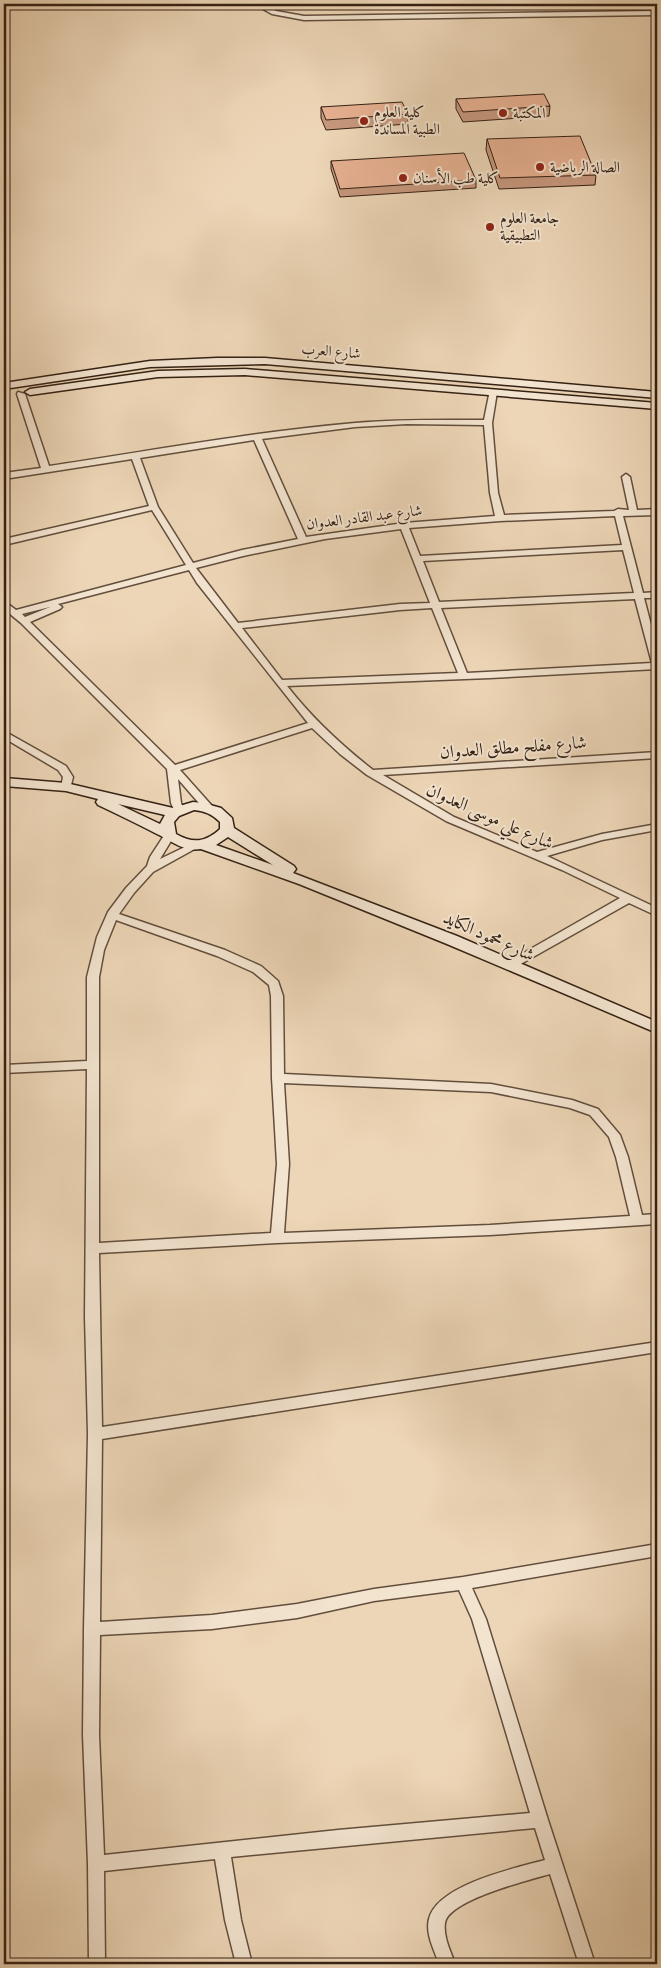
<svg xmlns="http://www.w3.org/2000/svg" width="661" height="1968" viewBox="0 0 661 1968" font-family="Alegreya,Amiri,serif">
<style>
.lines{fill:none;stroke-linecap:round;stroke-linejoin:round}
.street-casing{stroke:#624e3d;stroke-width:3}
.secondary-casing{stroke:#342114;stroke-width:3}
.street{fill:#f3e4d0;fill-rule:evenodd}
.secondary{fill:#f3e4d0;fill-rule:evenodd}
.wall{fill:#c7987e;stroke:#342114}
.building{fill:#e7b192;stroke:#342114}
.poi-dot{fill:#8f2418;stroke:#f3e4d0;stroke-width:2}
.labels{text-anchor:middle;stroke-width:4;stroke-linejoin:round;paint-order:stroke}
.far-poi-label{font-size:15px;fill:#342114;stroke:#f3e4d0;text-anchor:start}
.far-street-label{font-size:15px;fill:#342114;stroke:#f3e4d0}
.street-label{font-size:18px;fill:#342114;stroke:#f3e4d0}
</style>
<rect width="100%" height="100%" fill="#edd6b7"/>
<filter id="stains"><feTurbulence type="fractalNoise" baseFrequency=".004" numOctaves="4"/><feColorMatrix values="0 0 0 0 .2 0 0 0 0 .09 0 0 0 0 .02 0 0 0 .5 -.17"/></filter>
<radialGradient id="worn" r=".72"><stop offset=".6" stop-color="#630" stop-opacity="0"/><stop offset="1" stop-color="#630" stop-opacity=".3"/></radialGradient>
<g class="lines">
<defs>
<g id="street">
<polygon points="254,4 261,4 276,11 304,16 657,11 657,15 304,20 272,14"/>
<path d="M490,390L497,392L492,423L498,493L504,515L614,511L618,509L629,510L622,477L626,474L630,477L637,510L657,509V515L623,516L643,593L657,592V598H644L657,648V669L490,678L287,686C312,718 341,745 373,770L657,752V758L383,775L454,817L537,852L602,834L657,824V830L602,840L547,856L657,908V916L629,903L510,970L504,966L506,963L620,898L562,870L446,821L367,775L340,754L312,728L180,770L213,807L212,809H204L178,779L181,803L184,810L179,813L175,812L171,803L167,769L21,623L4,609V601L16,610L186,565L152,510L4,545V539L149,506L132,459L4,479V473L41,468L17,394L18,392L25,394L49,466C151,451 252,432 355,423C398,419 441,420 484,420ZM407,424L484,425L490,493L495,516L404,523L306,537L262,439L355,427ZM254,440L298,539L242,550L193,563L158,507L140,458ZM615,516L622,545L420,556L409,528L500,521ZM401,529L430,603L400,604L238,623L196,568L243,556L325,539ZM623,550L634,593L439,602L423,561ZM189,570L197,583L308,723L175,765L30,622L60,609L62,607L58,604ZM635,599L652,663L467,673L441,608ZM50,607L25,617L22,614ZM432,608L458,673L282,680L242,628L400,610Z"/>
<polygon points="4,731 66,766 73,777 70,789 62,789 61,787 63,777 58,770 4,738"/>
<path d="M169,833L174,836L160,859L191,844L195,843L200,846L153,872L134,893L119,914L225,950L261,966L278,981L283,996L284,1074L491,1084L572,1100L598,1109L620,1135L628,1157L642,1215L657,1214V1224L490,1235L277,1243L99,1253L102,1427L657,1342V1352L102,1439L100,1622L212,1615L297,1604L374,1589L463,1577L657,1544V1556L472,1588L486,1619L548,1820L595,1964H579L550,1874C529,1880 448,1900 445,1923C443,1937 451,1952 455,1964H439C435,1951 425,1934 429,1919C437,1885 515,1868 545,1860L535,1828L231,1857L241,1920L252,1964H236L225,1920L215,1859L104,1871L105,1964H89L88,1864L83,1735L84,1629L88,1434L85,1317L87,1069L4,1073V1065L87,1061V977L97,937L108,912L126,888L147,866L150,857L165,834ZM116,920L217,956L253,972L269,985L271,996L272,1078L277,1164L271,1233L99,1243V977L104,950ZM284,1083L491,1092L570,1108L590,1115L609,1137L616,1157L630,1216L490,1225L284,1233L289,1164ZM459,1590L472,1619L530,1813L338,1830L104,1855L99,1735L100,1635L212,1629L297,1618L374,1601Z"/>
</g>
<g id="secondary">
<polygon points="217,358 265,358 657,392 657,398 265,364 150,367 4,389 4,383 150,361"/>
<polygon points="245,369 657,403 657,409 245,375 158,377 30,395 25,392 30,389 158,371"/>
<path d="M4,778L66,783L173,808L193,802L203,803L221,808L232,818L234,828L294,866L296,869L293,873L457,936L657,1022V1033L447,944L299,884L201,849C182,852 171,840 155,833C136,823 117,814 98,805L96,802L98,799L66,791L4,786ZM118,804L165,815L160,824ZM194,810C205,811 212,814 220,822V829C206,842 193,844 176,834L174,822L179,816ZM228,837L273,865L216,845Z"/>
</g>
</defs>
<use href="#street" class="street-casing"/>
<use href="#secondary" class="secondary-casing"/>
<use href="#street" class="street"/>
<use href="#secondary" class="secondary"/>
</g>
<g class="wall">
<polygon points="456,99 550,106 549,116 463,122 456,109"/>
<polygon points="321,107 408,114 408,124 326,130 321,118"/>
<polygon points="487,139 596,175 595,185 499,189 486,150"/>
<polygon points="331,161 476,180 476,188 340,197 331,169"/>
</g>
<g class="building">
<polygon points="544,94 550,106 463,112 456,99"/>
<polygon points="402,102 408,114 326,120 321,107"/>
<polygon points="580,136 596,175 500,178 487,139"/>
<polygon points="464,153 476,180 340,189 331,161"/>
</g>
<g class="poi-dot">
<circle cx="503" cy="113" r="5"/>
<circle cx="364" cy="121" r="5"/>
<circle cx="540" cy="167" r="5"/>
<circle cx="403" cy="178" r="5"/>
<circle cx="490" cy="227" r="5"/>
</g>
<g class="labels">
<g class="far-poi-label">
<text x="374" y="117">كلية العلوم<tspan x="374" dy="17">الطبية المساندة</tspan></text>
<text x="513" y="118">المكتبة</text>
<text x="550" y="172">الصالة الرياضية</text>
<text x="413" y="183">كلية طب الأسنان</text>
<text x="500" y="223">جامعة العلوم<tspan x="500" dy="17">التطبيقية</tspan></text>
</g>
<g class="far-street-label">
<text transform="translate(331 351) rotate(5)" y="5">شارع العرب</text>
<text transform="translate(364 517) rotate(-7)" y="5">شارع عبد القادر العدوان</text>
</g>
<g class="street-label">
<text transform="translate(513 747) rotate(-4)" y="6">شارع مفلح مطلق العدوان</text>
<text transform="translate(490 816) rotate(24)" y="6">شارع علي موسى العدوان</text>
<text transform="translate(489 936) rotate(24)" y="6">شارع محمود الكايد</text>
</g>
</g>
<rect width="661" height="1968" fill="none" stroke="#edd6b7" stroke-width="20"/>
<rect x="5" y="5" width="651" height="1958" fill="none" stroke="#342114" stroke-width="2.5"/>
<rect x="10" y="10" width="641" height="1948" fill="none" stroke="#342114"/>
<rect width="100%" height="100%" filter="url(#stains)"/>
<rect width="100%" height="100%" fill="url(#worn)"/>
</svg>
